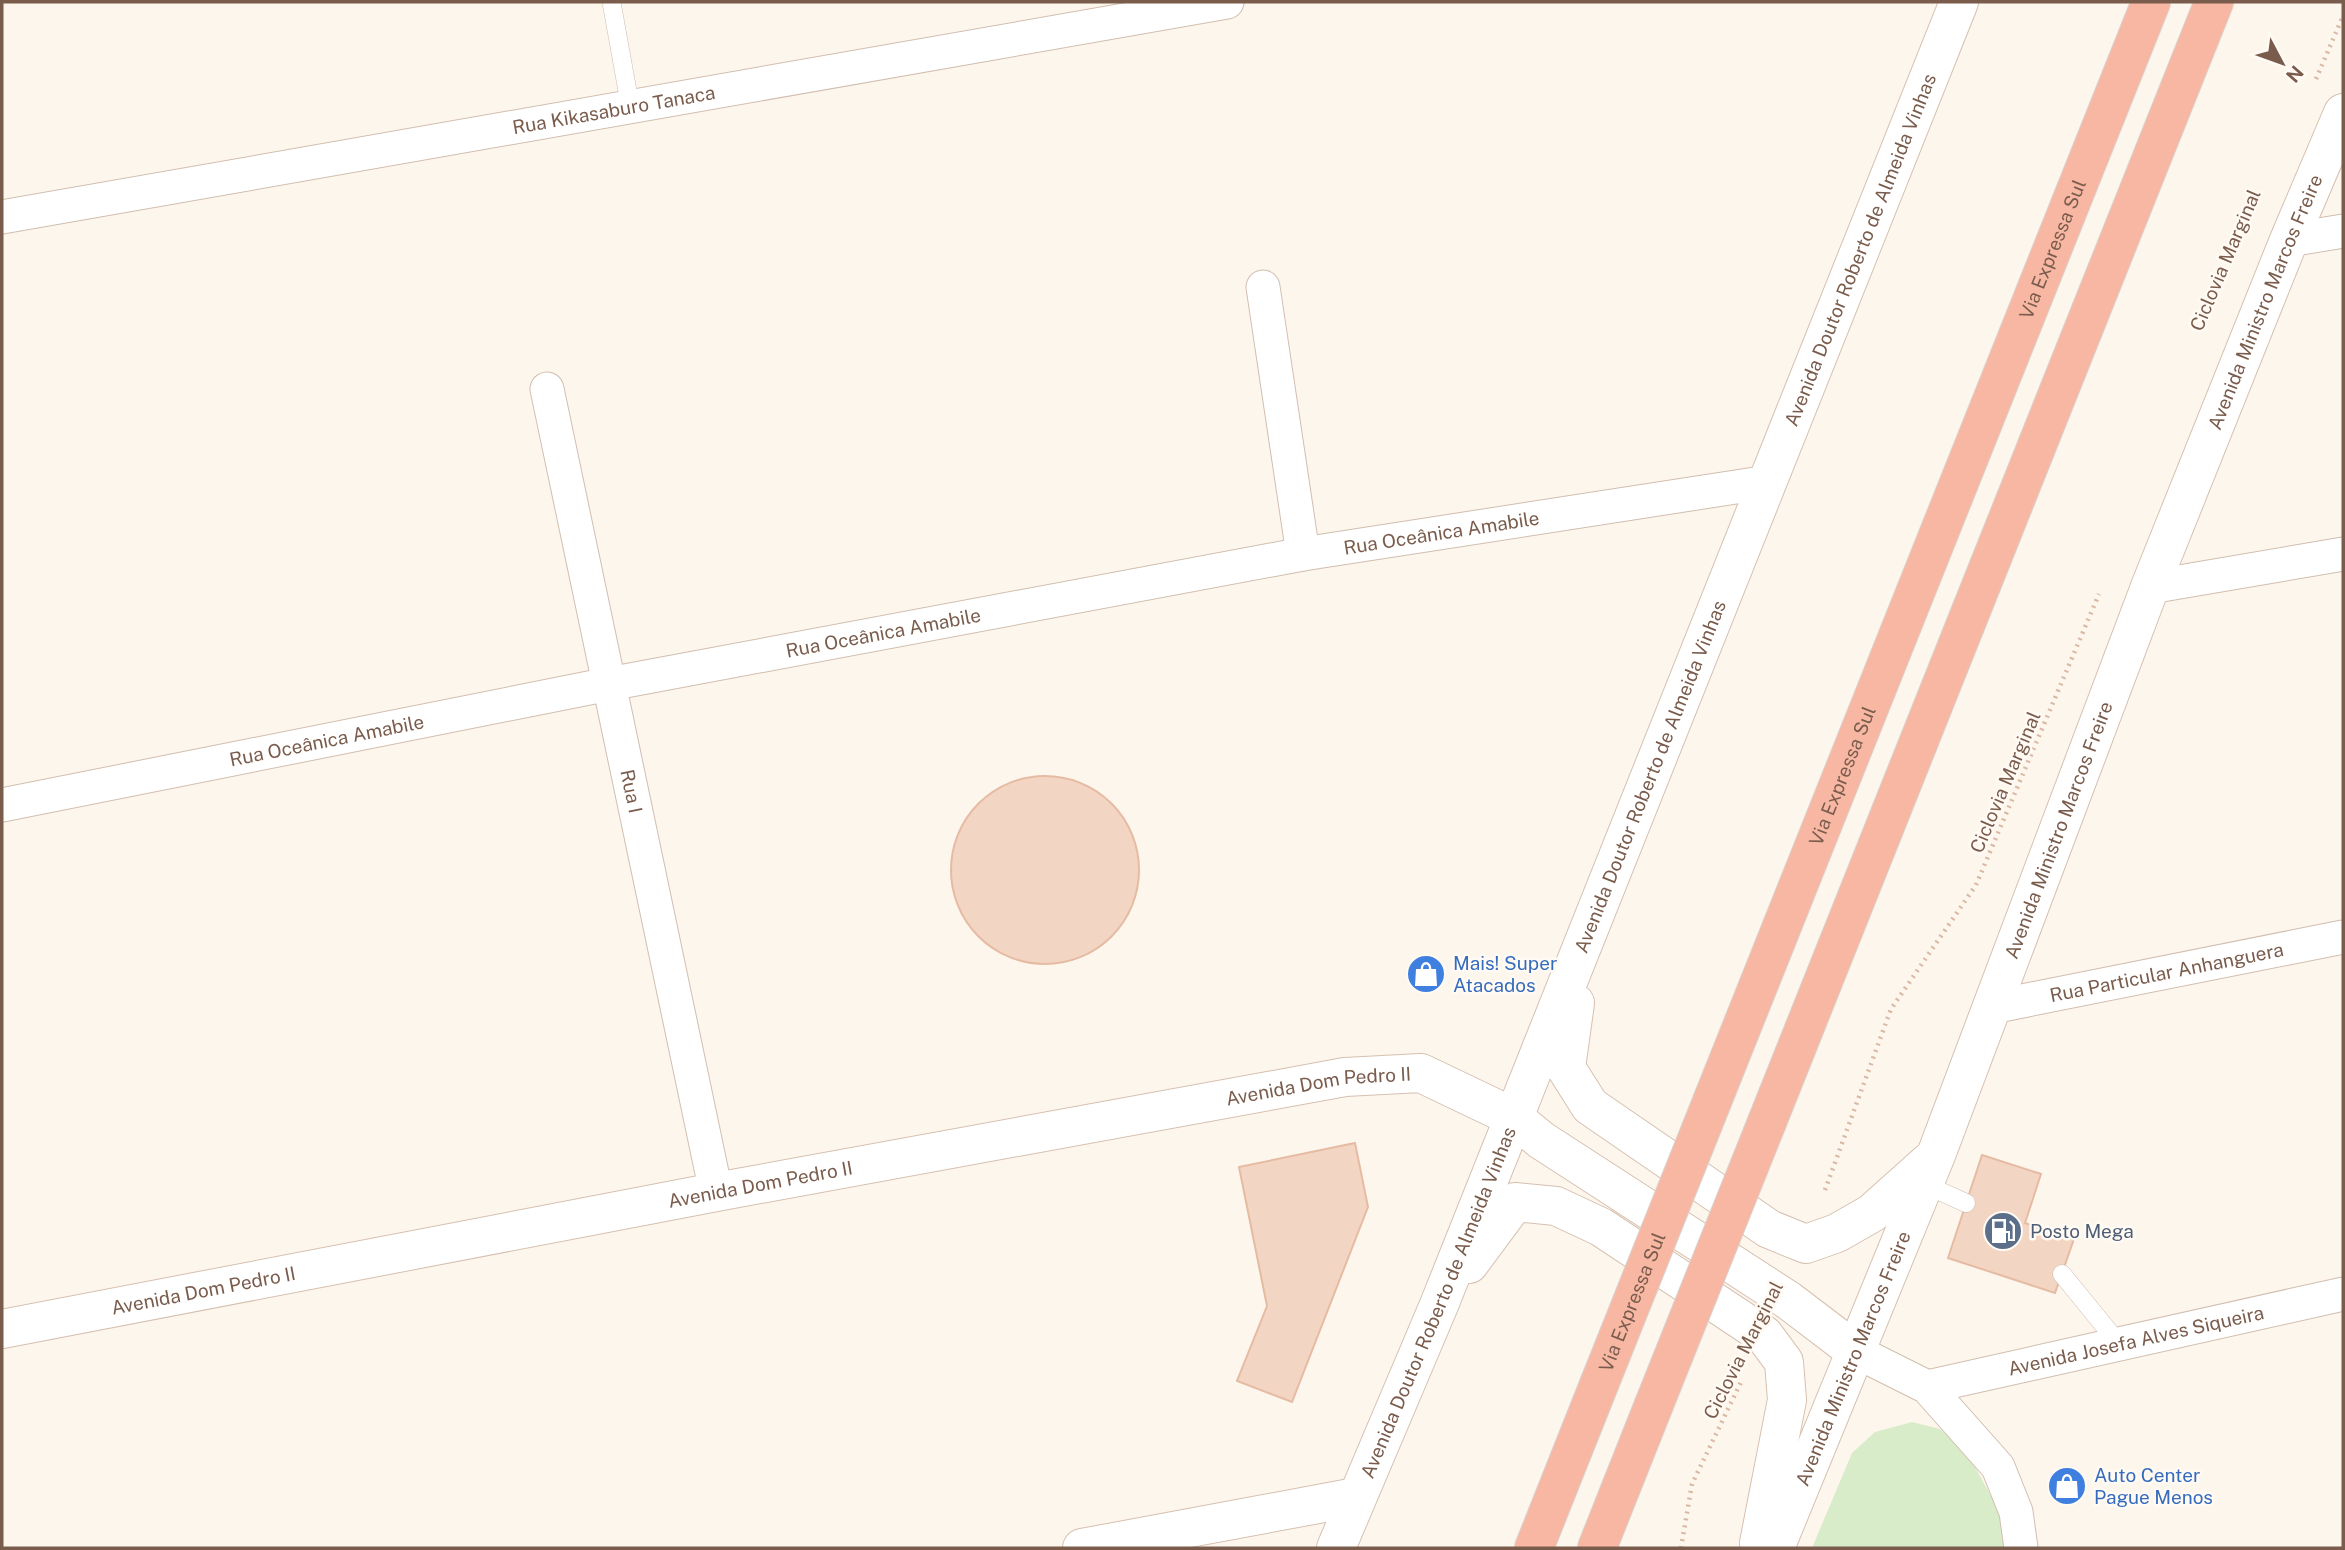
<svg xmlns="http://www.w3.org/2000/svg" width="2345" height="1550" viewBox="0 0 2345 1550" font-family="'Public Sans',sans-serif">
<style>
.green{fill:#d8ecc9}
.building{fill:#f3d5c3;stroke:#e6bba3;stroke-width:2}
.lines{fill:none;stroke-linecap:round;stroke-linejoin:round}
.lane-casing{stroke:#d1beb0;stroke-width:19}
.street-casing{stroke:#d1beb0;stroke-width:35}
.secondary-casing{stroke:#d6c0b0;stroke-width:40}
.highway-casing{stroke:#dad1cd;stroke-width:40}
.path{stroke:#d9b8a5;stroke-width:4.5;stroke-dasharray:2 5;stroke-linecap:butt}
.lane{stroke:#fff;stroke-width:18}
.street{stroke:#fff;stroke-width:33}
.secondary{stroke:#fff;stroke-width:38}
.highway{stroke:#f7b7a3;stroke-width:38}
.highway-bridge-casing{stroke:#dad1cd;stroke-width:40;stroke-linecap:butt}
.highway-bridge{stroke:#f7b7a3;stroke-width:38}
.labels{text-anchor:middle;stroke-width:5;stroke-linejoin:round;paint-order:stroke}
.street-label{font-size:19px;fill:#7a5c4d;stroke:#fffaf3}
.shop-label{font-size:19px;fill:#366cbe;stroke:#fffaf3;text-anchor:start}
.service-label{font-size:19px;fill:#4e5e75;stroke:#fffaf3;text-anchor:start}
</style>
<rect width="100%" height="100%" fill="#fdf6ec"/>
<polygon class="green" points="1912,1422 1940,1429 1969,1456 2003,1518 2009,1548 1812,1548 1852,1453 1875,1432"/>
<g class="building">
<circle cx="1045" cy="870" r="94"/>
<polygon points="1355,1143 1368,1207 1292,1402 1237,1381 1267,1306 1239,1167"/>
<polygon points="1982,1155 2041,1174 2025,1223 2074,1239 2055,1293 1948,1258"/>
</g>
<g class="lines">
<defs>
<g id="lane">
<polyline points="612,5 630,105"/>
<polyline points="1924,1184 1966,1203"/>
<polyline points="2062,1274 2119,1344"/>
</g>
<g id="street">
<path id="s1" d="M2,217L1227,2"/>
<polyline points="2289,240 2343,231"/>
<polyline points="1263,287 1303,554"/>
<path id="s2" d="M547,389L716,1192"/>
<polyline points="2150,587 2343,554"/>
<path id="s3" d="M2,805L609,684L1303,554L1768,482"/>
<path id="s4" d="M1992,1007L2343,937"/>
<polyline points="1855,1351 1927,1387 1998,1467 2016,1512 2021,1548"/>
<path id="s5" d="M1927,1387L2343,1294"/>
</g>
<g id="secondary">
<polyline points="1575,1003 1566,1068 1590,1106 1769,1229 1806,1244 1837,1233 1872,1213 1929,1162"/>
<polyline points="1469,1264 1515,1202 1556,1206 1601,1227 1764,1335 1784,1362 1787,1400 1759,1543"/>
<path id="s6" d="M2,1329L716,1192L1345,1077L1421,1073L1513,1117L1541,1140L1788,1300L1855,1351"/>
<polyline points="1082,1548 1356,1497"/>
<path id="s7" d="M1336,1548L1439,1305L1959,2"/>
<path id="s8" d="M1775,1548L1936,1155L2150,587L2289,240L2343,113"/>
</g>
<g id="highway">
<path id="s9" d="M1713,1099L2151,2"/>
<polyline points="1767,1122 2214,2"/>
<polyline points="1534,1548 1600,1382"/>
<polyline points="1597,1548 1653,1407"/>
</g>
</defs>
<use href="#lane" class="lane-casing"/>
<use href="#street" class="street-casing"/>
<use href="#secondary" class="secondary-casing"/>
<use href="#highway" class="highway-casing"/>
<g class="path">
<polyline points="2316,79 2343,16"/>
<polyline points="1825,1190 1891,1009 1976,885 2099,594"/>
<polyline points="1681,1548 1692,1484 1742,1380"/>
</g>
<use href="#lane" class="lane"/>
<use href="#street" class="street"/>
<use href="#secondary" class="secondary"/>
<use href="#highway" class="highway"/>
<defs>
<g id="highway-bridge">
<path id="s10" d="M1600,1382L1713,1099"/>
<polyline points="1653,1407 1767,1122"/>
</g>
</defs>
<use href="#highway-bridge" class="highway-bridge-casing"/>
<use href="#highway-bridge" class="highway-bridge"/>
</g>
<defs>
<symbol id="shop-disc" viewBox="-11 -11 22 22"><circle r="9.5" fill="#3f7fe0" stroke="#fffaf3"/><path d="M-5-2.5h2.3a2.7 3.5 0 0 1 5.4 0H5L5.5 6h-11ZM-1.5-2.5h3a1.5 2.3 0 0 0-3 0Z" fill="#fff"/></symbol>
<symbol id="fuel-disc" viewBox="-11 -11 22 22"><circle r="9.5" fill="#5c6f8a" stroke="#fffaf3"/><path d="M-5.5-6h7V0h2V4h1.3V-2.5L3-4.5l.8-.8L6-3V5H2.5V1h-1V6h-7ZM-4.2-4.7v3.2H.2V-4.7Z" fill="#fff"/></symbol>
</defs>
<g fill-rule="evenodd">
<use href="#shop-disc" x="1404" y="952" width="44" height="44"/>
<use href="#fuel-disc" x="1981" y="1209" width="44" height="44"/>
<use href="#shop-disc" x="2045" y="1464" width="44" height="44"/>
</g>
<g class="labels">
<g class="street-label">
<text dy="7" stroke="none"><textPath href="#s1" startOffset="621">Rua Kikasaburo Tanaca</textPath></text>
<text dy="7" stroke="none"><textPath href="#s9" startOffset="915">Via Expressa Sul</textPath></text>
<text dy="7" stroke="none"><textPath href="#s7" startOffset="1400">Avenida Doutor Roberto de Almeida Vinhas</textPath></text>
<text transform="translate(2225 260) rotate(-67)" y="7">Ciclovia Marginal</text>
<text dy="7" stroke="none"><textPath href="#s8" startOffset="1339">Avenida Ministro Marcos Freire</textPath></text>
<text dy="7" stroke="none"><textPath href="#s3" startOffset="1465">Rua Oceânica Amabile</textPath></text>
<text dy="7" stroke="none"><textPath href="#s3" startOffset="898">Rua Oceânica Amabile</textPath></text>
<text dy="7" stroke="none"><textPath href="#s3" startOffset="331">Rua Oceânica Amabile</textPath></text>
<text dy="7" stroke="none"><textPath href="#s9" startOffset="348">Via Expressa Sul</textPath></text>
<text dy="7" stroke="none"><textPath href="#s7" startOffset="833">Avenida Doutor Roberto de Almeida Vinhas</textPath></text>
<text transform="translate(2005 782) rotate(-67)" y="7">Ciclovia Marginal</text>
<text dy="7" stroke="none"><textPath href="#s2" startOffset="411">Rua I</textPath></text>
<text dy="7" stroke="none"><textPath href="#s8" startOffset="772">Avenida Ministro Marcos Freire</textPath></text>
<text dy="7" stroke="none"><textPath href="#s4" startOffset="178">Rua Particular Anhanguera</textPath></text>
<text dy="7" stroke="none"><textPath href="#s6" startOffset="1339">Avenida Dom Pedro II</textPath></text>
<text dy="7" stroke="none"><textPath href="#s6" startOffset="772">Avenida Dom Pedro II</textPath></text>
<text dy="7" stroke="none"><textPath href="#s6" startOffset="205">Avenida Dom Pedro II</textPath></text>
<text dy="7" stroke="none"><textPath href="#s7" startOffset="266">Avenida Doutor Roberto de Almeida Vinhas</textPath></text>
<text dy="7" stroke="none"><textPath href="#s10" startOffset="86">Via Expressa Sul</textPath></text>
<text dy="7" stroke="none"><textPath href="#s5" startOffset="214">Avenida Josefa Alves Siqueira</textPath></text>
<text transform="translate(1743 1350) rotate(-63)" y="7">Ciclovia Marginal</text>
<text dy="7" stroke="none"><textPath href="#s8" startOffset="205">Avenida Ministro Marcos Freire</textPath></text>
</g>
<g class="shop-label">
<text x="1453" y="970">Mais! Super<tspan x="1453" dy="22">Atacados</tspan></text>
<text x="2094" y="1482">Auto Center<tspan x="2094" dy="22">Pague Menos</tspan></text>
</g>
<g class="service-label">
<text x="2030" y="1238">Posto Mega</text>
</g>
</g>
<rect width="2345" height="1550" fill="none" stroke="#7a5c4d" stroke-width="7"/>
<g transform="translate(2282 63) rotate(131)" stroke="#fffaf3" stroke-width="5" paint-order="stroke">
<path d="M0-5L12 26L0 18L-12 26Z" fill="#7a5c4d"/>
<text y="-10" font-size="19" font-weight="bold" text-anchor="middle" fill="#7a5c4d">N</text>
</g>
</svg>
